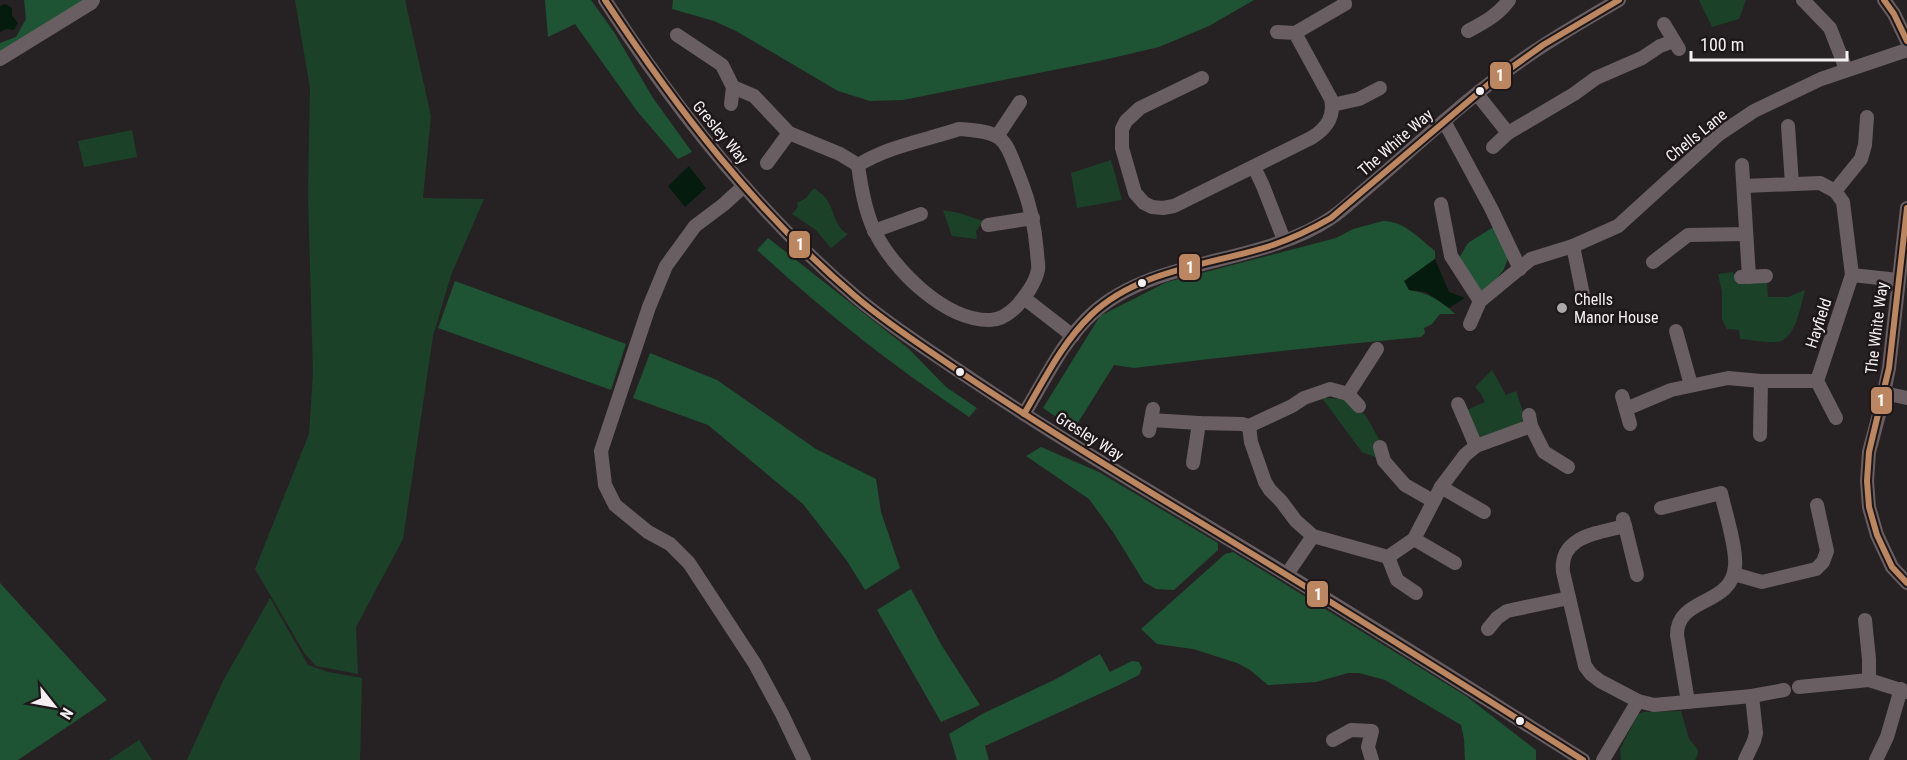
<svg xmlns="http://www.w3.org/2000/svg" width="1907" height="760" viewBox="0 0 1907 760" font-family="'Roboto Condensed',sans-serif">
<style>
.green{fill:#1c4129}
.forest{fill:#1e5333}
.water{fill:#051b0d}
.lines{fill:none;stroke-linecap:round;stroke-linejoin:round}
.minor{stroke:#695e62;stroke-width:14}
.bus-1-casing{stroke:#1e1719;stroke-width:10}
.bus-1{stroke:#bb8660;stroke-width:6}
.bus-dot{fill:#f4eff1;stroke:#1e1719;stroke-width:2}
.poi-dot{fill:#aca7a9;stroke:#1e1719;stroke-width:2}
.labels{text-anchor:middle;stroke-width:5;stroke-linejoin:round;paint-order:stroke}
.street-label{font-size:16px;fill:#f4eff1;stroke:#1e1719}
.poi-label{font-size:16px;fill:#f4eff1;stroke:#1e1719;text-anchor:start}
.line-badge{stroke:#1e1719;stroke-width:2}
.badge-label{font-size:16px;text-anchor:middle;font-weight:bold;fill:#fff}
</style>
<rect width="100%" height="100%" fill="#262224"/>
<g class="green">
<polygon points="295,0 405,0 431,116 423,198 484,199 451,275 433,336 403,539 356,627 358,674 316,666 305,654 255,569 309,434 313,373 308,194 310,88"/>
<polygon points="1699,0 1746,0 1739,19 1712,27"/>
<polygon points="132,130 137,157 84,167 78,141"/>
<polygon points="1111,160 1122,200 1077,208 1071,173"/>
<path d="M814,188C817,191 822,194 825,197C835,209 833,226 848,234L831,248L816,230L792,214L798,207L797,203L806,198Z"/>
<polygon points="943,210 959,213 983,221 976,231 977,239 952,236"/>
<path d="M1733,272L1736,283L1767,281L1768,297H1788L1805,290C1801,304 1796,339 1778,342C1766,343 1752,340 1740,339L1739,330L1727,329L1722,320V292L1718,274Z"/>
<polygon points="1492,370 1506,395 1516,391 1524,415 1521,423 1480,437 1467,410 1485,402 1481,394 1475,387"/>
<polygon points="1322,398 1347,399 1366,416 1380,441 1377,458 1362,452"/>
<polygon points="270,598 308,665 328,672 362,678 360,760 187,760 223,681"/>
<polygon points="1681,711 1689,739 1698,750 1698,754 1695,760 1621,760 1620,749 1638,714 1644,712"/>
<polygon points="139,740 152,760 109,760"/>
</g>
<g class="forest">
<polygon points="24,0 88,0 0,53 0,43 16,37 26,19"/>
<polygon points="545,0 591,0 614,32 653,98 692,152 678,159 637,111 575,24 548,37"/>
<polygon points="673,0 1254,0 1209,26 1159,47 1099,61 903,100 870,101 838,91 736,31 714,21 672,9"/>
<path d="M1383,221C1404,221 1419,238 1435,251V259L1405,281L1409,290C1428,293 1441,300 1455,314H1440L1432,324L1424,328L1425,333L1421,337C1325,346 1230,356 1134,368L1114,365L1074,429L1043,408L1100,316L1167,282L1336,238L1353,229Z"/>
<polygon points="1495,226 1509,256 1503,271 1483,293 1458,260 1468,243"/>
<path d="M768,238L908,348L946,387L977,408L969,417C894,367 823,311 757,250Z"/>
<polygon points="455,281 626,344 611,390 438,328"/>
<polygon points="650,353 717,380 816,449 876,479 881,512 900,568 865,590 847,561 803,504 708,425 633,398"/>
<polygon points="1041,447 1099,472 1218,543 1218,550 1174,590 1156,589 1144,582 1113,532 1089,499 1026,456"/>
<polygon points="1233,552 1466,696 1536,750 1536,760 1465,760 1464,739 1461,725 1385,680 1359,673 1348,673 1316,682 1268,685 1250,670 1237,663 1193,649 1157,644 1141,629 1225,554"/>
<polygon points="0,583 107,700 18,760 0,760"/>
<polygon points="911,589 942,646 980,705 941,722 877,610"/>
<polygon points="1100,654 1110,672 1132,661 1139,662 1142,668 1139,675 1117,686 985,746 989,760 957,760 949,734 984,713 1056,679"/>
</g>
<g class="water">
<polygon points="5,4 12,8 12,16 18,23 14,30 6,29 0,32 0,6"/>
<polygon points="689,166 706,188 685,207 668,186"/>
<polygon points="1435,259 1449,292 1465,298 1449,308 1426,292 1409,290 1404,281"/>
</g>
<g class="lines">
<g class="minor">
<path d="M605,0C675,109 757,213 856,297C893,328 934,354 974,381C1054,435 1137,484 1220,534C1342,607 1462,684 1583,760"/>
<polyline points="1803,0 1830,28 1846,69"/>
<polyline points="1884,0 1894,14 1907,41"/>
<polyline points="1664,24 1679,49"/>
<path d="M1468,31C1485,22 1498,15 1509,0"/>
<polyline points="1295,33 1345,4 1344,0"/>
<polyline points="677,35 722,65 733,87 754,96 789,133 840,154 858,165"/>
<polyline points="0,59 91,3 93,0"/>
<path d="M1202,78L1140,108L1126,121L1122,129V148L1135,193L1144,203L1152,207L1163,208L1174,206L1311,138C1326,129 1335,117 1331,99L1295,33L1277,32"/>
<polyline points="1477,94 1508,133"/>
<polyline points="731,104 733,87"/>
<polyline points="1332,105 1359,99 1380,88"/>
<polyline points="1444,121 1491,208 1520,269"/>
<polyline points="1788,126 1792,184"/>
<path d="M959,129C1008,132 1004,139 1021,181C1030,204 1035,227 1037,252C1037,258 1039,265 1038,270C1035,284 1026,295 1017,306C1010,313 1001,320 990,320C945,321 893,269 875,232C865,212 861,187 858,165C892,145 923,141 959,129Z"/>
<polyline points="998,135 1020,102"/>
<polyline points="1493,147 1508,133 1574,94 1596,78 1642,58 1660,46 1674,41"/>
<polyline points="767,163 789,133"/>
<polyline points="1742,165 1749,277"/>
<polyline points="1254,167 1263,186 1284,240"/>
<polyline points="744,186 723,205 695,226 666,266 649,307 601,451 605,485 615,505 648,532 670,544 689,563 755,664 782,714 804,760"/>
<polyline points="1744,186 1820,183 1835,191 1843,202 1852,275 1817,381 1836,418"/>
<polyline points="1835,191 1861,159 1865,145 1867,117"/>
<polyline points="1441,204 1451,256 1480,301"/>
<polyline points="1907,208 1889,368 1881,407 1869,452 1867,481 1869,507 1877,535 1892,567 1907,583"/>
<polyline points="988,225 1033,218"/>
<polyline points="874,231 921,214"/>
<polyline points="1573,246 1584,300"/>
<polyline points="1653,262 1688,235 1746,234"/>
<polyline points="1852,275 1898,280"/>
<polyline points="1741,277 1766,276"/>
<polyline points="1024,298 1073,336"/>
<polyline points="1470,324 1480,301 1531,259 1573,246 1618,226 1718,135 1754,111 1821,79 1907,50"/>
<polyline points="1676,331 1691,385"/>
<polyline points="1884,393 1907,398"/>
<polyline points="1348,394 1377,349"/>
<polyline points="1622,396 1630,424"/>
<polyline points="1458,404 1476,446"/>
<polyline points="1626,409 1671,390 1728,378 1761,381 1817,381"/>
<path d="M1024,414C1045,380 1063,340 1093,313C1155,257 1262,265 1331,218C1343,210 1354,199 1366,189C1392,167 1418,143 1444,121C1468,100 1493,80 1519,62C1551,39 1586,19 1619,0"/>
<polyline points="1529,415 1531,426 1544,452 1568,467"/>
<polyline points="1151,420 1199,423 1242,424 1249,426 1292,406 1304,398 1330,389 1348,394 1359,406"/>
<polyline points="1249,426 1251,442 1265,482 1270,490 1281,501 1296,521 1313,536 1388,557 1414,539 1441,487 1465,455 1476,446 1531,426"/>
<polyline points="1149,431 1153,409"/>
<polyline points="1760,435 1761,381"/>
<polyline points="1380,447 1384,461 1405,485 1433,501"/>
<polyline points="1193,463 1199,423"/>
<polyline points="1441,487 1484,512"/>
<path d="M1661,508L1721,493C1725,511 1737,549 1735,566C1732,607 1677,596 1677,635L1688,702"/>
<path d="M1623,519L1625,526C1598,533 1559,536 1563,572L1585,666L1591,674L1600,681L1638,701L1654,705L1752,696L1784,690"/>
<polyline points="1625,526 1637,575"/>
<polyline points="1414,539 1455,563"/>
<polyline points="1388,557 1397,580 1416,593"/>
<polyline points="1287,574 1313,536"/>
<polyline points="1734,574 1762,582 1816,569 1823,562 1827,551 1817,505"/>
<polyline points="1865,620 1869,659 1869,680"/>
<polyline points="1488,629 1497,618 1507,611 1569,598"/>
<polyline points="1799,687 1869,680 1907,692"/>
<polyline points="1333,740 1351,730 1372,731 1368,747 1372,760"/>
<polyline points="1603,760 1638,701"/>
<polyline points="1745,760 1754,741 1756,733 1752,696"/>
<polyline points="1876,760 1887,737 1901,689"/>
</g>
<defs>
<g id="bus-1">
<path d="M605,0C677,109 756,212 856,297C890,326 927,349 963,374C1038,424 1115,471 1193,518C1324,597 1453,678 1583,760"/>
<polyline points="1884,0 1894,14 1907,41"/>
<polyline points="1907,208 1889,368 1869,452 1867,481 1869,507 1877,535 1892,567 1907,583"/>
<path d="M1024,414C1044,380 1062,343 1091,315C1139,269 1212,265 1273,245C1293,238 1312,229 1331,218L1490,83L1543,45L1619,0"/>
</g>
</defs>
<use href="#bus-1" class="bus-1-casing"/>
<use href="#bus-1" class="bus-1"/>
</g>
<g class="bus-dot">
<circle cx="1480" cy="91" r="5"/>
<circle cx="1142" cy="283" r="5"/>
<circle cx="960" cy="372" r="5"/>
<circle cx="1520" cy="721" r="5"/>
</g>
<circle class="poi-dot" cx="1562" cy="308" r="6"/>
<g class="labels">
<g class="street-label">
<text transform="translate(721 132) rotate(50)" y="6">Gresley Way</text>
<text transform="translate(1696 135) rotate(-39)" y="6">Chells Lane</text>
<text transform="translate(1395 142) rotate(-41)" y="6">The White Way</text>
<text transform="translate(1818 323) rotate(-72)" y="6">Hayfield</text>
<text transform="translate(1876 328) rotate(-83)" y="6">The White Way</text>
<text transform="translate(1090 436) rotate(32)" y="6">Gresley Way</text>
</g>
<g class="poi-label">
<text x="1574" y="305">Chells<tspan x="1574" dy="18">Manor House</tspan></text>
</g>
</g>
<g class="line-badge">
<rect x="1489" y="61" width="23" height="29" rx="6" fill="#bb8660"/>
<rect x="788" y="230" width="23" height="29" rx="6" fill="#bb8660"/>
<rect x="1178" y="253" width="23" height="28" rx="6" fill="#bb8660"/>
<rect x="1870" y="386" width="23" height="29" rx="6" fill="#bb8660"/>
<rect x="1306" y="580" width="23" height="28" rx="6" fill="#bb8660"/>
</g>
<g class="badge-label">
<text x="1500" y="81">1</text>
<text x="800" y="250">1</text>
<text x="1190" y="273">1</text>
<text x="1881" y="406">1</text>
<text x="1318" y="600">1</text>
</g>
<g transform="translate(54 706) rotate(121)" stroke="#1e1719" stroke-width="4.5" paint-order="stroke">
<path d="M0-4.5L10 22L0 15L-10 22Z" fill="#f4eff1"/>
<text y="-9" font-size="16" font-weight="bold" text-anchor="middle" fill="#f4eff1">N</text>
</g>
<path d="M1691 51v9h156v-9" fill="none" stroke="#f4eff1" stroke-width="3"/>
<text x="1700" y="51" font-size="18" fill="#f4eff1" stroke="#1e1719" stroke-width="4.5" paint-order="stroke">100 m</text>
</svg>
